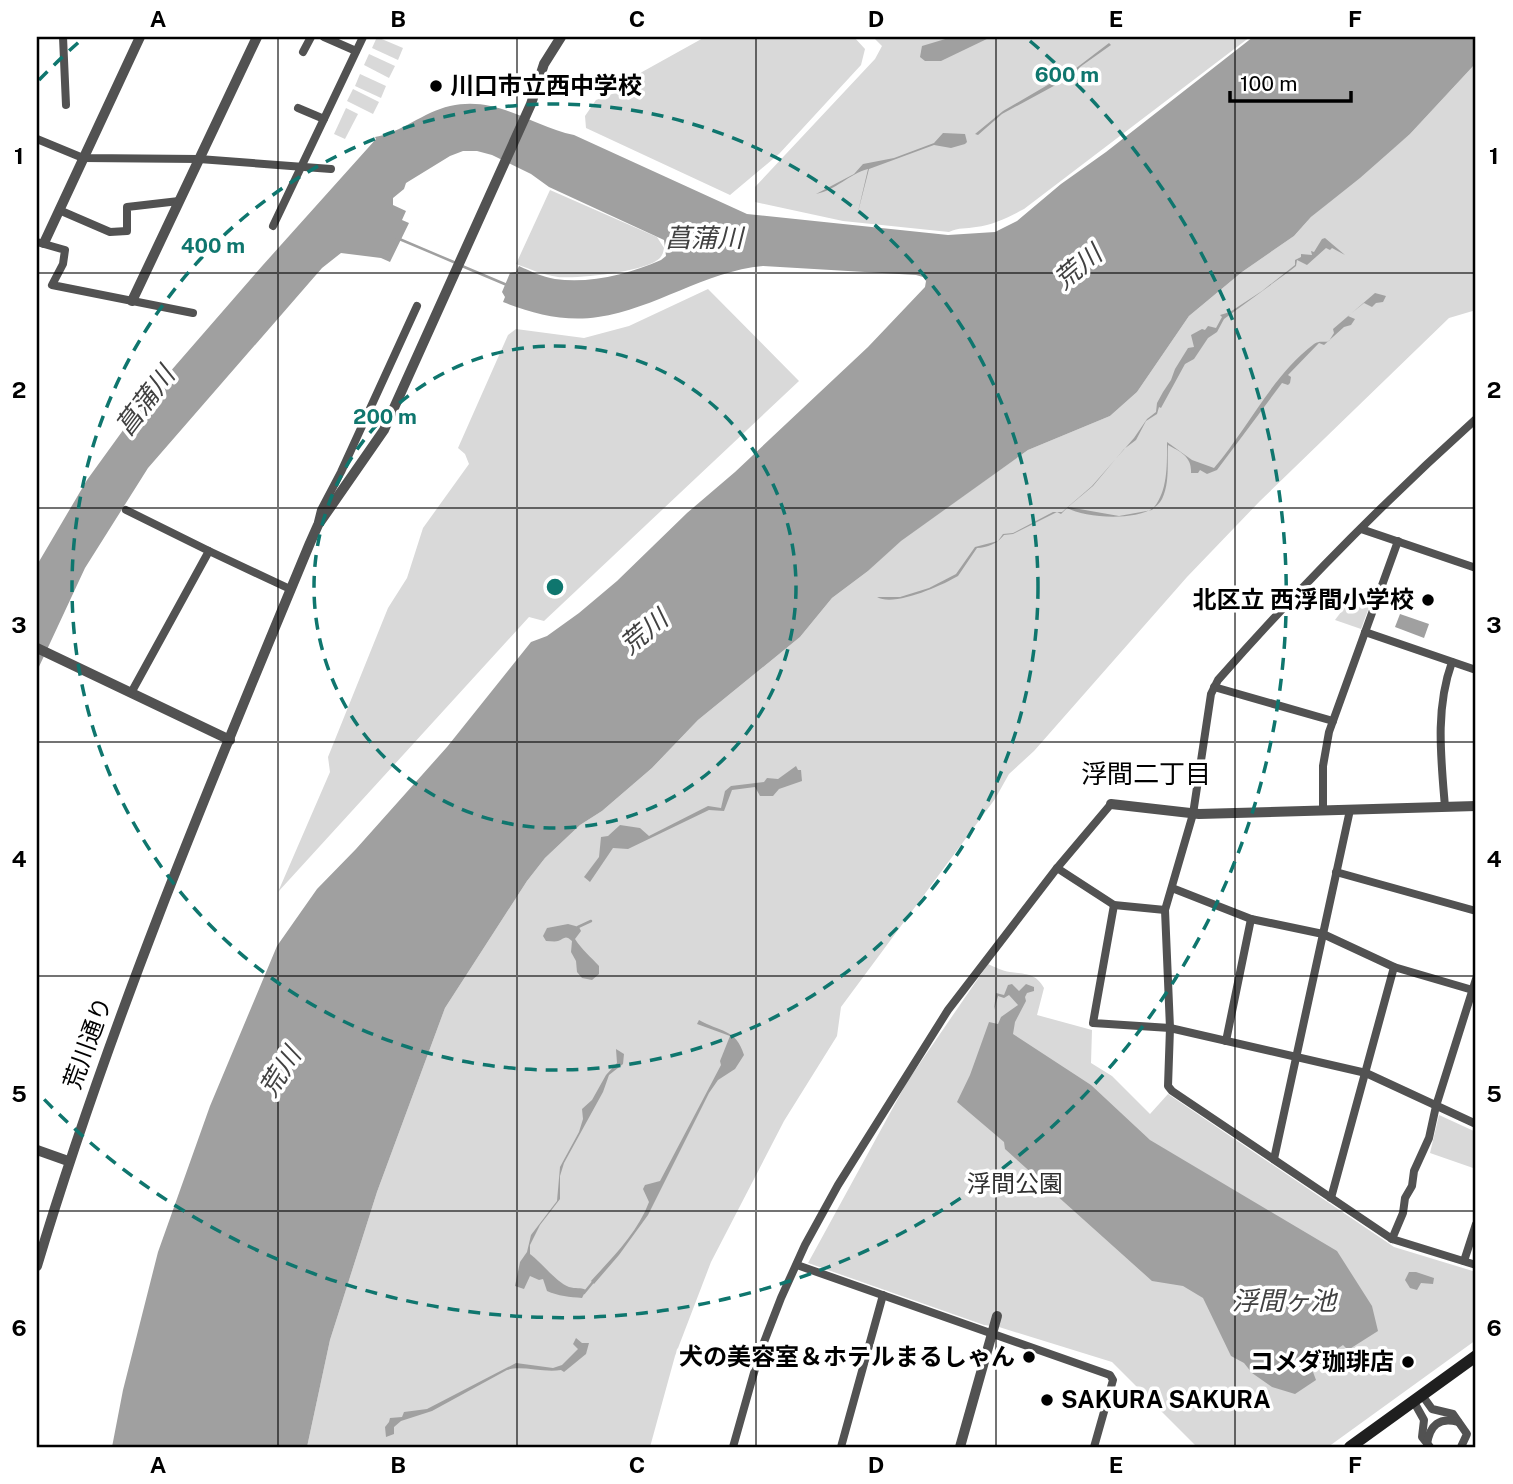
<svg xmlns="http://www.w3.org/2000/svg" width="1513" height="1484" viewBox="0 0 1513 1484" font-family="'Public Sans','Noto Sans JP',sans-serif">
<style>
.green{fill:#d9d9d9}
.water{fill:#a0a0a0}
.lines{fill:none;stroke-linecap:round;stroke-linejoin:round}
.stream{stroke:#a0a0a0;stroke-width:2.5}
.minor{stroke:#525252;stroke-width:8}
.tertiary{stroke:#525252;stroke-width:10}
.secondary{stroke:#1f1f1f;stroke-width:12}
.grid{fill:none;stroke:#000;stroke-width:2;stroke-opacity:0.55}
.ring{fill:none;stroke:#0f766e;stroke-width:3.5;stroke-dasharray:12 9}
.poi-dot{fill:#000;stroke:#fff;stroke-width:2.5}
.labels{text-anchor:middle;stroke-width:7;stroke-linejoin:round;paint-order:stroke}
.poi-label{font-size:24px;font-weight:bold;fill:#000;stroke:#fff;text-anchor:end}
.street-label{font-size:24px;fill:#000;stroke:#fff}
.park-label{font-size:24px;fill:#303030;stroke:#fff}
.water-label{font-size:26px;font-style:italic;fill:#414141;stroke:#fff}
.neighbourhood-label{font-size:26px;fill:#000;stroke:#fff}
.centre{fill:#0f766e;stroke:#fff;stroke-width:3.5}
.ring-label{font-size:21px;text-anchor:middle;font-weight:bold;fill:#0f766e;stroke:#fff;stroke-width:7;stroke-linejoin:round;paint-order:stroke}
.neatline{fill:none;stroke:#000;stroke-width:2.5}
.grid-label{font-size:23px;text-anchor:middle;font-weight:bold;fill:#000}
</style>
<rect width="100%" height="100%" fill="#fff"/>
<g class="green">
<polygon points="377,37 403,48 398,60 372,48"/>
<polygon points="705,37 854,37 865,49 861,65 779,154 730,195 586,128 585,116 596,100 620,91 642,72"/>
<path d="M873,37H1250L1024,209C1009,217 993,225 976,227C966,229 959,227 949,232L843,221L755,202V187L875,59L882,46Z"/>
<polygon points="369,54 395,66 389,78 364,65"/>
<polygon points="1476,63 1476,310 1449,318 1260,501 1187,577 1034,751 1009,774 995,799 841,1007 837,1036 784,1121 711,1262 675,1356 650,1447 307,1447 330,1340 377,1192 445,1008 527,881 545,858 580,825 602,811 652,768 698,720 800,637 832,598 868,571 900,541 1028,450 1110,416 1137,392 1189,316 1242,272 1294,236 1311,217 1410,134"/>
<polygon points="360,74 386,86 381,98 355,86"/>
<polygon points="353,89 379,102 373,114 347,101"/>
<polygon points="346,108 358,114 345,139 334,134"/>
<path d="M550,190L657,237L664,248C663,253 663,254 660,258C646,272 578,279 558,277C543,275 530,269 516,264Z"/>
<polygon points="708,289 799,381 544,621 529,617 278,892 330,772 328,757 388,608 407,578 423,528 469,464 465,454 458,448 508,335 516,329 584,338 629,326"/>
<polygon points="1353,596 1371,602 1361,629 1335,620"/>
<path d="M988,964C995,967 1002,971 1010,972C1025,974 1036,973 1044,988L1037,1015L1092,1030L1091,1063L1112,1076L1150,1114L1168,1094L1394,1247L1476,1272V1340L1328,1447H1197L1112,1362L999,1327L984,1325L808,1263L907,1082Z"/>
<polygon points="1439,1115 1476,1132 1476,1169 1430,1153"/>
</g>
<g class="water">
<polygon points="952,37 991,37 941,61 925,61 920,57 922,46"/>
<path d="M1253,37H1476V63L1410,134L1360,178L1311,217L1294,236L1242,272L1189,316L1137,392L1110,416L1028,450L901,541L868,571L832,598L800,637L698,720L652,768L602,811L580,825L545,858L527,881L445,1008L377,1192L330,1340L307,1447H112L123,1390L158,1252L210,1106L277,946L317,889L356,849L447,747L531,642L547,636L579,613L617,581L687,513L735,472L868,347L925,287L926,281L923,277L916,275L763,266C705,271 655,309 598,317C565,322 533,314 503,302L505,297L502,292L510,273L516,272L519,266C530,271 542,277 555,279C590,284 629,274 661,260L666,256L664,240L549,187L531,174L492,155L477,151H463L450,156L406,183L404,189L393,198V205L406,211L402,220L409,223L390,262L381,258L341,253L322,268L148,468L85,568L37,671V565L87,480L142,404L263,265L376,139L375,137C401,133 423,112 450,106C497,95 531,126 574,135L747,214L948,235L995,232L1017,221L1061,184L1106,152Z"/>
<polygon points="1109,43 1111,45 1080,67 1074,75 1002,114 978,135 975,134 1003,111 1075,69"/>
<path d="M943,133L965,134L967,142L965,144L951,148L934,145L869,169L857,216L868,169C849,174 836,190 816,194L854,174L863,164L894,158L934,143Z"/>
<path d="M1325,238L1345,255L1332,248L1330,250L1326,248L1307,265L1297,260L1296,266L1291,270L1224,319L1217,332L1208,338L1194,359L1185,364L1161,408L1159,407L1157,414L1146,421L1136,440L1124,449L1093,486L1068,507L1119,516L1152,510C1168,492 1167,466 1167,442L1192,460L1214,468C1248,428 1272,376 1314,344C1320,340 1323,343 1329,341L1334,333L1333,329L1375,293L1386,296L1383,302L1376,303L1372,307L1364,303L1348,316L1355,319L1351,325L1344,327L1324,345L1319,343L1288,375L1291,377L1290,383L1288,385L1282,383L1217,470L1207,474L1200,470L1198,473H1191C1192,457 1181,452 1168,445C1167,461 1170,483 1162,499C1150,523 1087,519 1067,508L1061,514L1057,512L1013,534L1004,535C998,543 987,548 977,548L958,576C941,586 894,607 877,597H900L929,588L956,574L975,547L998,541L1003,534L1013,533L1053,512H1062L1092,486L1134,438L1147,419L1156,412L1157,403L1163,392L1171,380L1175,369L1188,348L1194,347L1191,335L1202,329L1205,330L1208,326L1216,328L1222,317L1220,315L1230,312L1262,291L1295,265V260L1301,257V254L1312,255L1311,251L1314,252L1322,239Z"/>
<polygon points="1400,614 1429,624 1424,638 1395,627"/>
<polygon points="796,766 798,770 801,770 802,781 779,789 773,796 760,796 755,787 732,790 724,811 709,810 628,849 613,848 590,882 584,877 599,857 601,837 608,836 620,825 640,828 649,836 708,806 721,808 725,791 731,786 764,782 767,778 778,779"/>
<path d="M568,924L579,927L581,931L575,939C582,950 591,957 599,966V974L592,980L582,978L577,972L576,961L571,952L572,941C565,934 564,939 558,941C555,942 550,941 546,941L543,936L547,928Z"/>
<polygon points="1012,984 1019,991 1026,984 1034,987 1034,991 1027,993 1025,997 1026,1001 1015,1022 1013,1034 1091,1085 1150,1140 1337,1251 1372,1306 1378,1331 1348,1350 1343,1345 1334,1351 1337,1357 1313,1372 1316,1380 1295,1394 1272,1387 1252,1373 1244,1363 1231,1356 1203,1298 1183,1286 1152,1281 1005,1149 1004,1142 957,1102 970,1075 989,1022 998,1024 1001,1017 1018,1005 1009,995 1004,998 998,996 994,1010 996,993 1004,995 1008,985"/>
<path d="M699,1020C719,1032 736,1028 744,1055L735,1069L718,1080L709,1093L648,1215L619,1255L594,1284L591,1281C612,1258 638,1232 649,1202L643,1189L645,1185L660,1181L721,1065L720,1061L730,1036L697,1024Z"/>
<path d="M616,1049L624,1054L623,1064L609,1075L603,1092L564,1163L560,1176V1199L540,1225L530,1245V1254C542,1263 556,1282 569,1287C576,1289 580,1287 586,1290L582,1298C570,1297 558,1296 547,1291L543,1279L539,1280L530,1276L524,1289L515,1286L520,1262L527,1252L531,1235L557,1201L560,1167L579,1132L583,1119L582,1109L592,1100L606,1075L617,1063Z"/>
<polygon points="1409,1272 1416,1272 1434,1278 1433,1284 1421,1283 1417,1290 1410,1288 1405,1280"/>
<path d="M576,1338L582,1343H589L586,1354L564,1372L561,1370C543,1373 521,1365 507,1370L432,1411L401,1421L394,1427V1434L386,1437L385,1427L389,1422L390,1418L402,1417L404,1412L427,1409L516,1363L553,1368L562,1365L578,1349L573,1344Z"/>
</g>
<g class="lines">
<g class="stream">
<polyline points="397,238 456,263"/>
<polyline points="462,266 507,285"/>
<polyline points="578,927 591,921"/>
<polyline points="584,1293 593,1282"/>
</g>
<g class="minor">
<polyline points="63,37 66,105"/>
<polyline points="324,37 356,51"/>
<polyline points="303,52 311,37"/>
<polyline points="298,108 324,119"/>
<polyline points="37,139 83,158 199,159 331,169"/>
<polyline points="59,210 110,232 127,231 127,207 179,201"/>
<polyline points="273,226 363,37"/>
<polyline points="37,242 65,250 63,264 52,285 193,313"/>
<path d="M1476,419C1385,501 1299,588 1218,680L1211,694L1193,814L1165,910L1170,1028L1168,1086L1172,1091L1392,1239L1476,1265"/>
<polyline points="126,510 209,551 131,693"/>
<polyline points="318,522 321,510 341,472 417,306"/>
<polyline points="1361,529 1476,568"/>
<polyline points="209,551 290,589"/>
<polyline points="1365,632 1476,670"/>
<polyline points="1214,687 1333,721"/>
<path d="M1445,807C1441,758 1435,709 1452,662"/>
<polyline points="1323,810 1323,766 1329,732 1398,541"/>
<polyline points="1057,868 1114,905 1165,910"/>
<polyline points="1336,872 1476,911"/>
<polyline points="1172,888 1251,919 1323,934 1394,967 1476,991"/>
<polyline points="1114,905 1093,1023 1170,1028 1366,1073 1476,1124"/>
<polyline points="1226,1041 1251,919"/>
<polyline points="1274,1159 1350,810"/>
<polyline points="1331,1198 1394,967"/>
<polyline points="1392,1239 1403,1213 1405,1198 1412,1186 1414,1171 1429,1138 1436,1106 1476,979"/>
<polyline points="1464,1261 1476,1224"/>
<polyline points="797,1265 1110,1375 1113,1380 1094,1447"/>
<polyline points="1422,1395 1432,1409 1453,1414 1467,1434 1461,1447"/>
<polyline points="1414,1402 1424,1420 1422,1437 1430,1447"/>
<path d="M1427,1444C1430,1425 1439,1417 1458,1422"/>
<polyline points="733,1447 759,1355 781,1298 805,1245 838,1185 948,1010 1057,868 1111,804"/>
<polyline points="841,1447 883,1295"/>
</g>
<g class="tertiary">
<polyline points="44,243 140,37"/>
<polyline points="132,301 257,37"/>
<polyline points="37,648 230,740"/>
<polyline points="1111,804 1199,814 1476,806"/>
<polyline points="37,1150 68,1161"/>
<path d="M37,1266C111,1019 211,781 310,543L318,525L384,430L531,104L544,64L561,37"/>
<polyline points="960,1447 997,1316"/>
</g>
<polyline class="secondary" points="1350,1447 1476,1356"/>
</g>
<path class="grid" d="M278,37V1447M517,37V1447M756,37V1447M996,37V1447M1235,37V1447M37,273H1476M37,508H1476M37,742H1476M37,976H1476M37,1211H1476"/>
<g class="ring">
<circle cx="555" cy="587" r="241"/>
<circle cx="555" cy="587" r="483"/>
<path d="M39 80A724 724 0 0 1 80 41M1030 41A724 724 0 1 1 39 1094"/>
</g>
<g class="poi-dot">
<circle cx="436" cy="86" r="7"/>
<circle cx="1428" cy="600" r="7"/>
<circle cx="1029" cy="1357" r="7"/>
<circle cx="1408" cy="1362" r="7"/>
<circle cx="1047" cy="1400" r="7"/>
</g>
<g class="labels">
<g class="poi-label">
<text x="450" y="94" text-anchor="start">川口市立西中学校</text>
<text x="1414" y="608">北区立 西浮間小学校</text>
<text x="1015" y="1365">犬の美容室＆ホテルまるしゃん</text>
<text x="1394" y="1370">コメダ珈琲店</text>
<text x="1061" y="1408" text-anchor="start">SAKURA SAKURA</text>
</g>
<g class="street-label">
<text transform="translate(88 1043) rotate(-70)" y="8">荒川通り</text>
</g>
<g class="park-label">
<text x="1015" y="1192">浮間公園</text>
</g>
<g class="water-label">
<text x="704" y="247">菖蒲川</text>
<text transform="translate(1078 267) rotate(-40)" y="9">荒川</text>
<text transform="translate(145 401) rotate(-53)" y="9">菖蒲川</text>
<text transform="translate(644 632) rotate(-40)" y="9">荒川</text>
<text transform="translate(280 1072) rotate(-58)" y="9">荒川</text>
<text x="1284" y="1310">浮間ヶ池</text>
</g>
<g class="neighbourhood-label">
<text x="1146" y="783">浮間二丁目</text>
</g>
</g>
<circle cx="555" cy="587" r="10" class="centre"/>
<g class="ring-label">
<text x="1067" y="82">600 m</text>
<text x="213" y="253">400 m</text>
<text x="385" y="424">200 m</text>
</g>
<rect width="1513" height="1484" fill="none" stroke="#ffffff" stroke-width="77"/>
<path d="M1230 91v10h121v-10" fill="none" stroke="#000000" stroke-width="3.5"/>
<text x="1240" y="91" font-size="21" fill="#000000" stroke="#ffffff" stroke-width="5" paint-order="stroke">100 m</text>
<rect x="38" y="38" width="1436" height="1408" class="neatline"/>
<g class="grid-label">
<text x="158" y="27">A</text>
<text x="398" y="27">B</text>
<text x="637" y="27">C</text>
<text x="876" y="27">D</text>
<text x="1116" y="27">E</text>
<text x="1355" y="27">F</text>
<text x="19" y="164">1</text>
<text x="1494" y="164">1</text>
<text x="19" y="398">2</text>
<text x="1494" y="398">2</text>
<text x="19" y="633">3</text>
<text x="1494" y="633">3</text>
<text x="19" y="867">4</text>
<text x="1494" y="867">4</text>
<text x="19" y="1102">5</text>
<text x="1494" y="1102">5</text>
<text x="19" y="1336">6</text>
<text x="1494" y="1336">6</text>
<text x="158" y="1473">A</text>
<text x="398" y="1473">B</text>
<text x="637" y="1473">C</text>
<text x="876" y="1473">D</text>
<text x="1116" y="1473">E</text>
<text x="1355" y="1473">F</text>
</g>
</svg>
